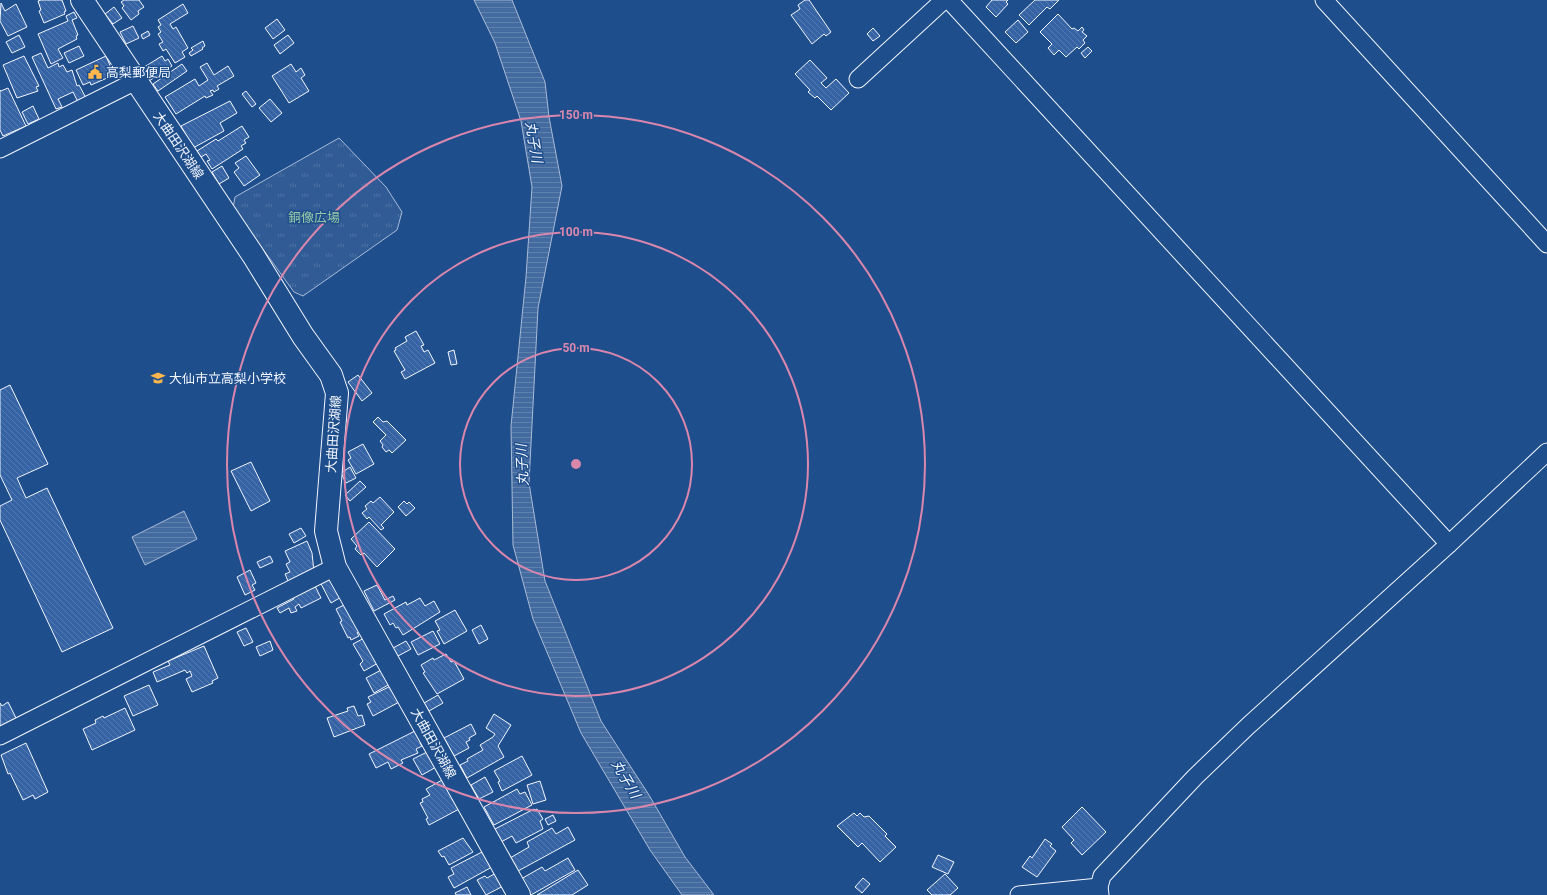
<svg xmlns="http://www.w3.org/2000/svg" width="1547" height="895" viewBox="0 0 1547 895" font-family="Roboto,'Noto Sans JP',sans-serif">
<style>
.grass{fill:url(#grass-tufts);stroke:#a8bbd7}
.water{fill:url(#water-rules);stroke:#a8bbd7}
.building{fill:url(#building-back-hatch);stroke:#f2f6ff}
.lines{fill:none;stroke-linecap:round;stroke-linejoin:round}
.minor-casing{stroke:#f2f6ff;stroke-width:19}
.major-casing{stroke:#f2f6ff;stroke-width:24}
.minor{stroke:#1f4e8c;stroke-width:17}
.major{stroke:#1f4e8c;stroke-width:22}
.ring{fill:none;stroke:#da87ad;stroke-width:2}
.labels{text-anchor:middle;stroke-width:3;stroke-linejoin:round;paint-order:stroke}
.poi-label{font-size:13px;fill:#f2f6ff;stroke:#1f4e8c;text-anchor:start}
.street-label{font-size:13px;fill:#f2f6ff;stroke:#1f4e8c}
.park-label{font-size:13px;fill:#97c8a6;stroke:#1f4e8c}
.water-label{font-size:14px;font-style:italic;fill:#f2f6ff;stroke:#1f4e8c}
.centre{fill:#da87ad;stroke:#1f4e8c;stroke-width:2}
.ring-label{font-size:12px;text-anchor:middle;font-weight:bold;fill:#da87ad;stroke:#1f4e8c;stroke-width:3;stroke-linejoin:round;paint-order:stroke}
</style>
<defs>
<pattern id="grass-tufts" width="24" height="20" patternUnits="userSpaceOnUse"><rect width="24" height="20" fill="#305b95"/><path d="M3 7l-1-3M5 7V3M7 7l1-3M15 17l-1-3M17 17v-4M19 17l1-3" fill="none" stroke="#4e73a5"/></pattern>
<pattern id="water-rules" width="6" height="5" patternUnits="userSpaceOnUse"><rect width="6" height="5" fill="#446ba0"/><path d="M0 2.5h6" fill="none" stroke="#5f81ae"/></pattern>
<pattern id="building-back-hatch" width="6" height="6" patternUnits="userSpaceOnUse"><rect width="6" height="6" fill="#3563a3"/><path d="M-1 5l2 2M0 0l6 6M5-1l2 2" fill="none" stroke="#537ab1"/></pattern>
</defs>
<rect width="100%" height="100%" fill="#1f4e8c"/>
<polygon class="grass" points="339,138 386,187 402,212 397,230 303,296 294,292 233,208 235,197"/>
<g class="water">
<polygon points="474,0 512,0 545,82 549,117 562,186 538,308 529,483 545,581 601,721 649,795 685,857 714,895 682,895 650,850 581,733 533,619 513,545 511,426 526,277 532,187 521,121 495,43"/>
<polygon points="184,511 197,539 145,565 132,537"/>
</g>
<g class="building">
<polygon points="41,0 62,0 66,11 64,12 65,14 44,23 39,11 41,10 38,1"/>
<polygon points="124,0 139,0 144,7 138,11 139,14 131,20 122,8 124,6 121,2"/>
<polygon points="805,0 809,0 831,32 826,36 824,34 812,44 791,15 800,9 798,5"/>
<polygon points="992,0 1008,0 1006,2 1008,4 996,17 986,7"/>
<polygon points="1035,0 1059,0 1050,9 1047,7 1029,25 1019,15"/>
<polygon points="1,3 5,11 16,4 27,27 8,36 0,21"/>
<polygon points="183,4 188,13 170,24 173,29 176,27 188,48 182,52 185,57 175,63 166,49 163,51 159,44 163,42 158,34 161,32 158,27 161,25 158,20"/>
<polygon points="114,7 122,18 113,24 105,14"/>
<polygon points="74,12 77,18 72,20 78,35 76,36 77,39 58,49 63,58 51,64 38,34 68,21 66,16"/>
<polygon points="1058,14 1072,29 1074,28 1078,31 1082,27 1084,30 1082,32 1087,36 1083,40 1085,43 1079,49 1077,47 1066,57 1059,50 1054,55 1048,48 1052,44 1040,32"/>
<polygon points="277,19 285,30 273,39 265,28"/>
<polygon points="1018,20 1028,32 1016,43 1005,32"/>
<polygon points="133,26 139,38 126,44 120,32"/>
<polygon points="873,28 880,36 873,41 867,34"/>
<polygon points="148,31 150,35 143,39 141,35"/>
<polygon points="19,35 25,47 12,53 6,42"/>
<polygon points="288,35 294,43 280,54 274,45"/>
<polygon points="203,41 205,46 202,48 203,49 191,56 189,53 193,50 191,48"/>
<polygon points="79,46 84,56 69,63 64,53"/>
<polygon points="1088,47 1092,51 1085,58 1081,53"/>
<polygon points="41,53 48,68 58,63 59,67 63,65 67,72 72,70 77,86 79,85 86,98 78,102 73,92 58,99 62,107 56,109 32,57"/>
<polygon points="24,56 39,86 36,87 38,91 17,98 3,65"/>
<polygon points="106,56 114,75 91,85 90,82 83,85 76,70"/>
<polygon points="162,56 165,61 168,59 172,66 149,81 141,69"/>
<polygon points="810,60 827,78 821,83 826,88 836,79 849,93 831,110 817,96 815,98 808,92 810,90 795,74"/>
<polygon points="207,63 214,75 228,66 234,76 217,86 219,89 214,92 213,90 210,91 213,95 206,98 205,96 176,114 165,97 195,79 199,86 208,80 200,67"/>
<polygon points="182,64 187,71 158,91 153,84"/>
<polygon points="291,64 296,72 301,68 305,75 301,78 309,91 289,103 272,76"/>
<polygon points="8,88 26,126 3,136 0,130 0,90 1,91"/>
<polygon points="246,91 256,104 252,107 242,94"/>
<polygon points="270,99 282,113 271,122 259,108"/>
<polygon points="230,101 237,113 220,123 224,131 193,148 181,126"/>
<polygon points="33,106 39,119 28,124 22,112"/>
<polygon points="242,126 249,137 244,140 246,143 241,146 243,149 212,169 207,161 210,160 206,154 201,157 197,151 216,139 218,141"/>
<polygon points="246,156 260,175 244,186 234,172 239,168 235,163"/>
<polygon points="222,166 229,178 219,184 212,172"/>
<polygon points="416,331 424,345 421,346 424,352 428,350 435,363 405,379 401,372 405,370 394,351 396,350 395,348 407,341 405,337"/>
<polygon points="454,350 457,364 451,365 448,352"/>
<polygon points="358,375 372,393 362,401 348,382"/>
<polygon points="10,385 48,464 17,478 26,498 47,488 113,628 62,652 0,520 0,506 12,500 0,475 0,390"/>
<polygon points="378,417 383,422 387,421 406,440 392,453 389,450 386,452 382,447 383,445 380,441 386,435 373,422"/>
<polygon points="363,444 374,464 356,474 348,460 351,458 348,452"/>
<polygon points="251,462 270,501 251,511 231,471"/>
<polygon points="350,467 356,478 346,483 341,473"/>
<polygon points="360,481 366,487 350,501 345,495"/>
<polygon points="380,497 394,512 381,525 384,528 381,530 369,517 367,519 362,513 367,509 365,506 371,501 373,503"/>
<polygon points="404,501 407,504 409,502 415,508 406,516 398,507"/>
<polygon points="369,522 395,549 377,567 364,553 361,555 355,549 357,546 351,539"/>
<polygon points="301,528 306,536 294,543 289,534"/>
<polygon points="307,541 312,553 314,572 288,581 285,574 290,572 286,564 290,562 285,551"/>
<polygon points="270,556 273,562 260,568 257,562"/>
<polygon points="250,570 256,583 252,585 255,590 245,595 237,577"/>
<polygon points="332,576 343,596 331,603 320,582"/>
<polygon points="314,584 321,598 301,608 299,604 295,607 297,611 291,613 289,608 280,613 277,608 294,599 292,595"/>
<polygon points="377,585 385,600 393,596 395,600 374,611 364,591"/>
<polygon points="420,598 425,606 434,601 440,612 403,635 398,627 396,628 393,623 390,625 384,614 406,602 407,605"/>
<polygon points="348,603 362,630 357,633 359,636 351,640 350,637 348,638 340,622 342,621 336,609"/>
<polygon points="455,610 467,631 444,644 437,631 440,630 435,621"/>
<polygon points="481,625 488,639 479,644 472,630"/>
<polygon points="246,628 253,642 244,646 237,632"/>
<polygon points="433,631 440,644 418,655 411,642"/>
<polygon points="368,636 378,663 364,671 360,664 363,661 353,644"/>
<polygon points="270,641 273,650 260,656 256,647"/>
<polygon points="406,641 411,649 398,656 393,648"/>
<polygon points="204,646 218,678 212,681 213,683 192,692 186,679 192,676 190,671 187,673 185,670 157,682 153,672 170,665 168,661"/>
<polygon points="446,654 451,662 454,661 464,679 437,694 423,673 425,672 421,665 433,658 434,660"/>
<polygon points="383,669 390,684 374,693 366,678"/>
<polygon points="149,685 158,705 133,716 124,696"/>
<polygon points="393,685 401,701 373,716 367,704 371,702 368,697"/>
<polygon points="438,695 443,703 429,711 424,703"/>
<polygon points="8,702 16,718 0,727 0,703 2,706"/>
<polygon points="354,706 358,716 362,715 365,725 334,737 327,718 348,711 347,708"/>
<polygon points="125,708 135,730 92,750 83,729 96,723 95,720 103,716 104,718"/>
<polygon points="494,714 511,725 498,746 504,757 467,778 460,765 468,761 467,759 483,750 480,745 493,737 495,734 486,728"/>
<polygon points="471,724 476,734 469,738 470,740 466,742 469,748 454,756 444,738"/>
<polygon points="417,730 423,742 420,743 422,746 416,749 418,753 401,760 403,763 391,769 388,762 376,768 369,754"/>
<polygon points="26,743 48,792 35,799 33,795 23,800 10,773 8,774 1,755"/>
<polygon points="429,751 438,766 422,775 413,759"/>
<polygon points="522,756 532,775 502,791 498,782 500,781 494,771"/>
<polygon points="485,777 493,792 479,799 471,785"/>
<polygon points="444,779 461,808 429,825 426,819 428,818 420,803 423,802 422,799 430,795 426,789"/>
<polygon points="540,781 546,800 533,804 527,785"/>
<polygon points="517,789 520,794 525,792 532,805 494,825 484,807"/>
<polygon points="1082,807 1106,832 1082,855 1071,843 1074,840 1062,827"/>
<polygon points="534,809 535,810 537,809 543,819 540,821 543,829 516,843 512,836 501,842 495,829"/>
<polygon points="854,813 857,816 860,813 864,817 869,816 887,834 885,836 896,847 880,862 862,843 858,847 837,826"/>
<polygon points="553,815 556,821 548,825 545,819"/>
<polygon points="568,827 575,840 518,871 510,858 529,847 527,842 552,828 556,834"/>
<polygon points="463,838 473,852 449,865 444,856 442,857 438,851"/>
<polygon points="1045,839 1052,844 1050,846 1056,851 1037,877 1022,867 1030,856 1032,858"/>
<polygon points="482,852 492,867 454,888 448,877 454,874 451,868"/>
<polygon points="938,855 954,862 948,874 932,867"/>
<polygon points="568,858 575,870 531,895 521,879 542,867 545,871"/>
<polygon points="578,870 588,885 572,895 537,895"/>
<polygon points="498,872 505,885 486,895 477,880 485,876 487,878"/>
<polygon points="945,874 958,888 950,895 932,895 927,890"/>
<polygon points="863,878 870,884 862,893 855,887"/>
<polygon points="467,887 471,895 456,895 455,893"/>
</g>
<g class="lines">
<defs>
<g id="minor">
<polyline points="949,0 1449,544"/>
<polyline points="1324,0 1547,244"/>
<polyline points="858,79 944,0"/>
<polyline points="0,149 136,81"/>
<polyline points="0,736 335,567"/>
<polyline points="1019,895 1099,887"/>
<polyline points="1100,895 1099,887 1102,876 1195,777 1248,726 1449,544 1547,452"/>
</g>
<polyline id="major" points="82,0 253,255 303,336 331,375 337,393 326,531 335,567 519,895"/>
</defs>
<use href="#minor" class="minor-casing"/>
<use href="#major" class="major-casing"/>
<use href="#minor" class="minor"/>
<use href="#major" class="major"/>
</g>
<g class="ring">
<circle cx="576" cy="464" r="116"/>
<circle cx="576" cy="464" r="232"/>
<circle cx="576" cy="464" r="349"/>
</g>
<defs>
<symbol id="civic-bare" viewBox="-9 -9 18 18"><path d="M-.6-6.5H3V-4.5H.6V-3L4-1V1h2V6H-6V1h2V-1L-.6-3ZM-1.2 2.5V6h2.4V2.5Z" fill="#ffb74d" stroke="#1f4e8c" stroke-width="2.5" paint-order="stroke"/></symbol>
<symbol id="school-bare" viewBox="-9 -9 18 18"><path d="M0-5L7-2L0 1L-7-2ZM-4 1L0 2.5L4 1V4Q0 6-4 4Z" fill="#ffb74d" stroke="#1f4e8c" stroke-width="2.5" paint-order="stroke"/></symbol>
</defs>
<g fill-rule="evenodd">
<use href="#civic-bare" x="85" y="62" width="20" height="20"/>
<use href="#school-bare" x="148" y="368" width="20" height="20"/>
</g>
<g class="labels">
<g class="poi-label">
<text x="106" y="77">高梨郵便局</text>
<text x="169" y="383">大仙市立高梨小学校</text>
</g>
<g class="street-label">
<text transform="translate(179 145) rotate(56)" y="5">大曲田沢湖線</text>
<text transform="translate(333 434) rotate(-86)" y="5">大曲田沢湖線</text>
<text transform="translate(434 743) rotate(61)" y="5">大曲田沢湖線</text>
</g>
<g class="park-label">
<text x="314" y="222">銅像広場</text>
</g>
<g class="water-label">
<text transform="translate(534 142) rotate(80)" y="5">丸子川</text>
<text transform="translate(522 465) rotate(-93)" y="5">丸子川</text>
<text transform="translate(626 779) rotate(59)" y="5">丸子川</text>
</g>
</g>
<circle cx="576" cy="464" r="6" class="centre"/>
<g class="ring-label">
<text x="576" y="119">150 m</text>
<text x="576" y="236">100 m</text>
<text x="576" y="352">50 m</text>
</g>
</svg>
